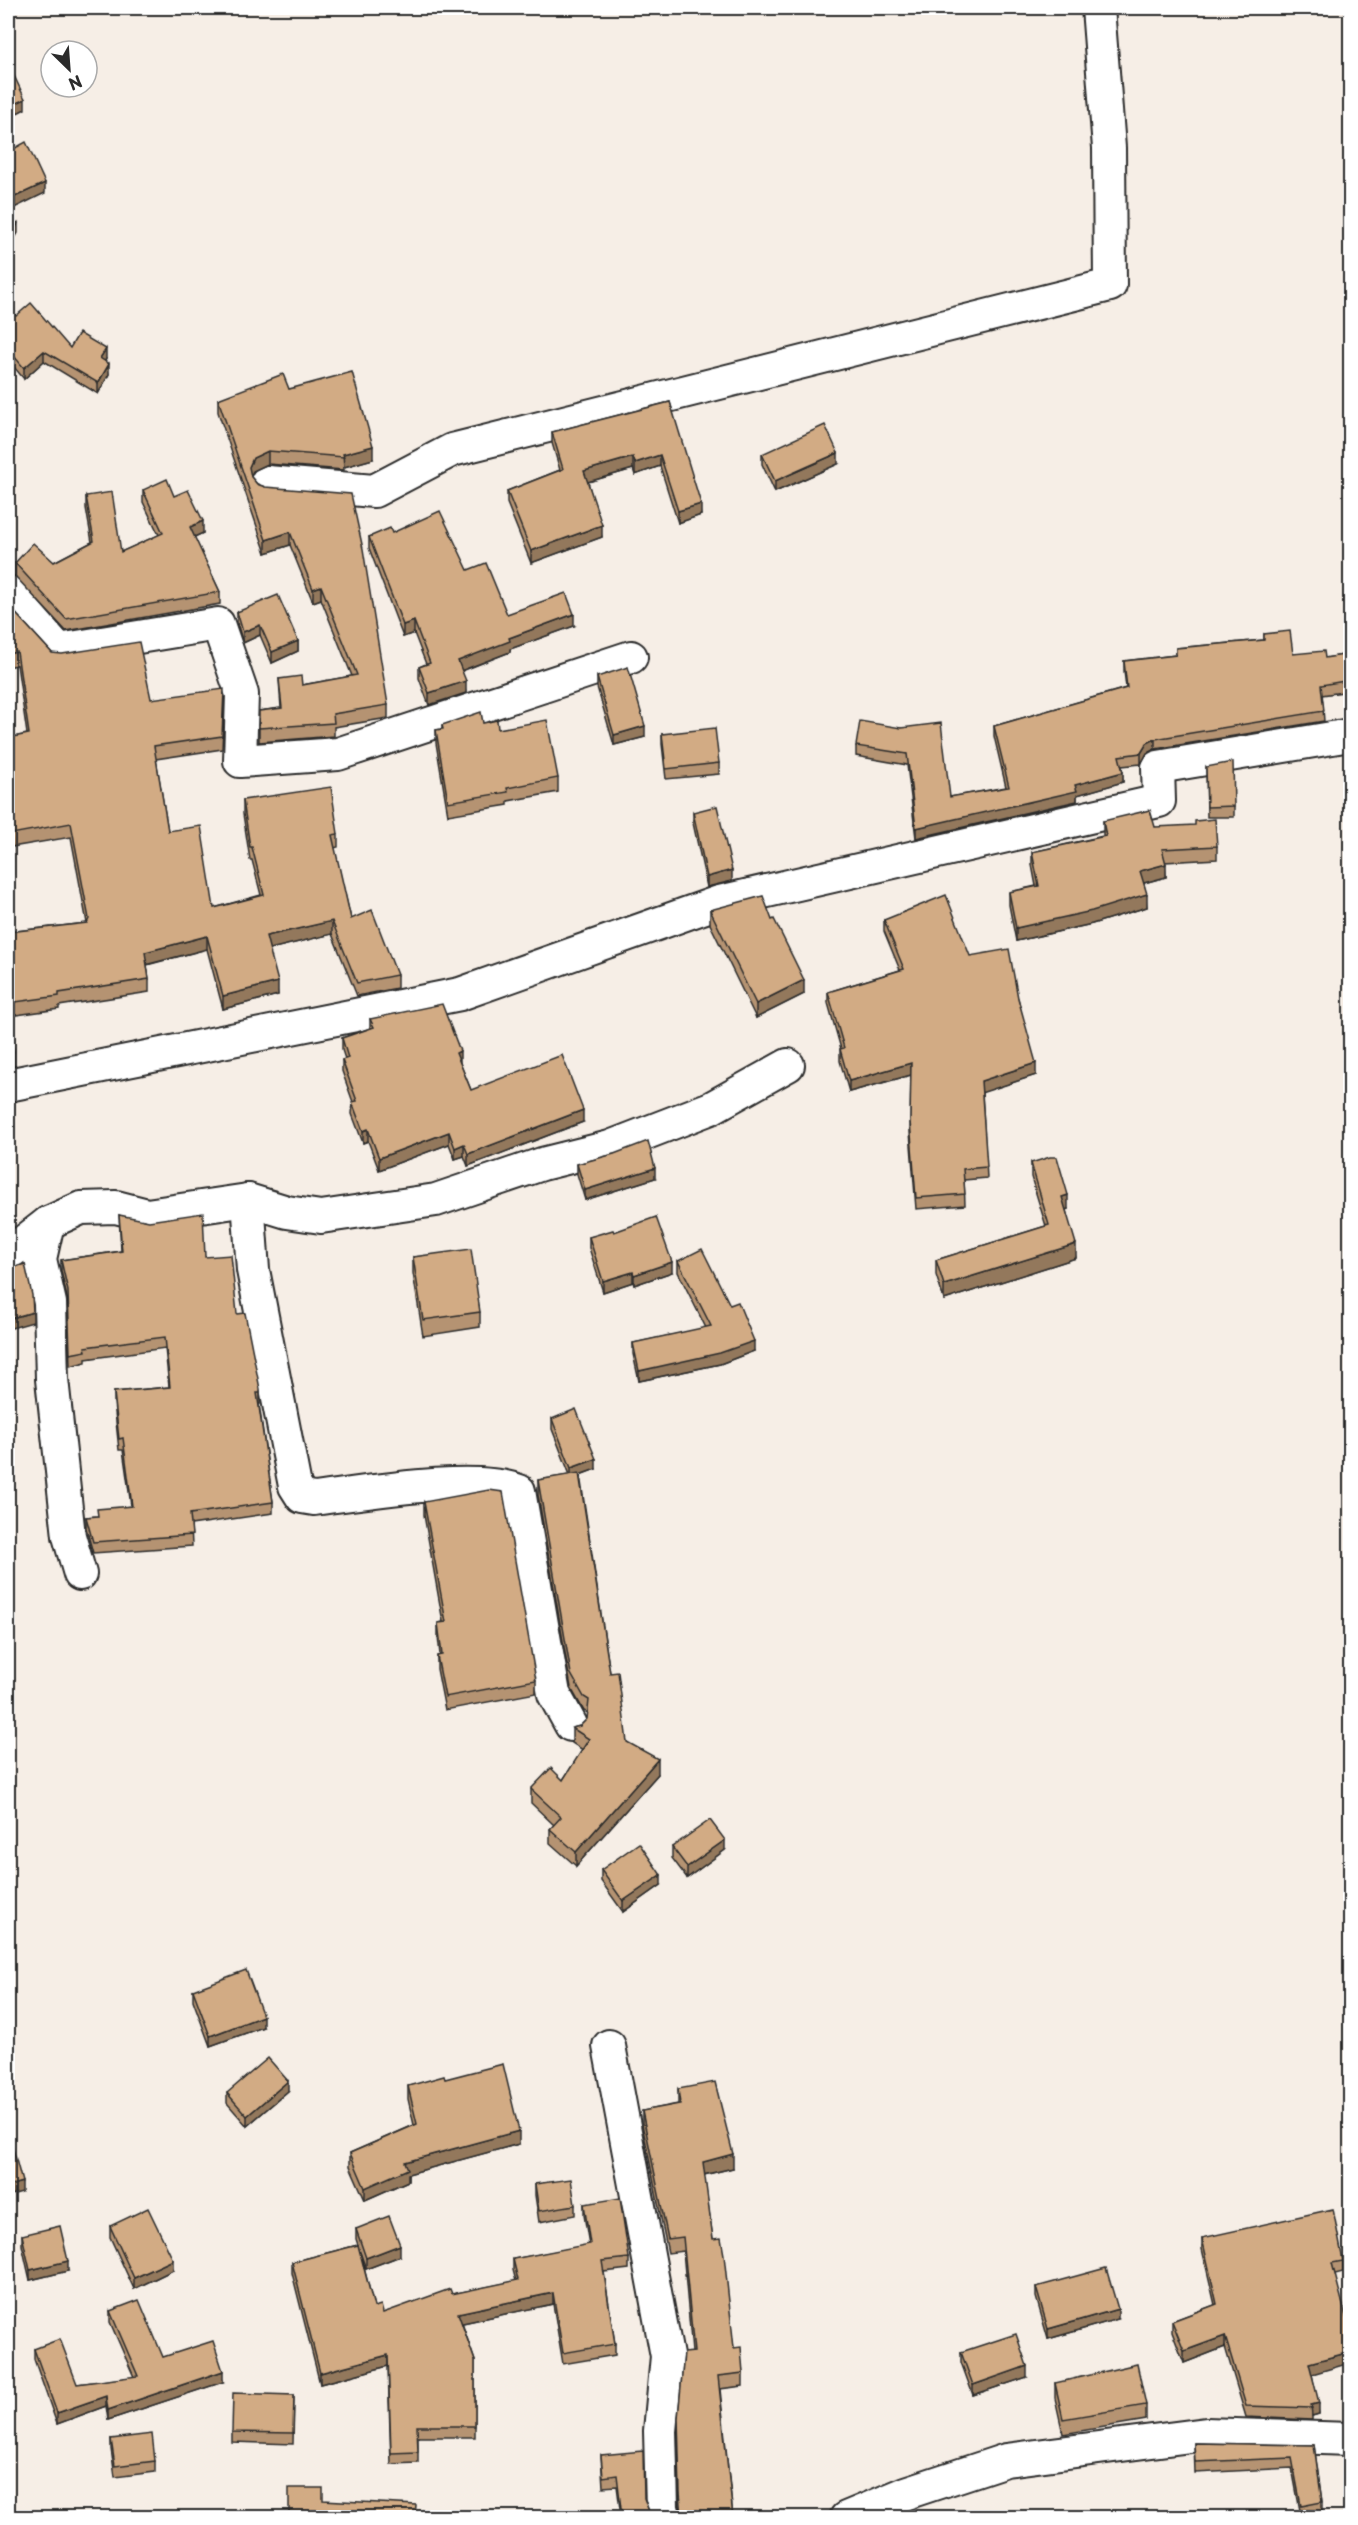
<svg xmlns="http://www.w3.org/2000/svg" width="1358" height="2525" viewBox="0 0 1358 2525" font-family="'Playpen Sans',sans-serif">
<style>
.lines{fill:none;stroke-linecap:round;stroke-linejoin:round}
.minor-casing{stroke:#2b2b2b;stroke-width:36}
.minor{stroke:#fff;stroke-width:32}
.wall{fill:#b59372;stroke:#2b2b2b;stroke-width:1.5}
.shaded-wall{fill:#93785c;stroke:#2b2b2b;stroke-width:1.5}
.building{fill:#d2ab84;stroke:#2b2b2b;stroke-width:1.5}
</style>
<rect width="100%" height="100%" fill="#f6eee6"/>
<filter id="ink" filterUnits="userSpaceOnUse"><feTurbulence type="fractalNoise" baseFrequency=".0167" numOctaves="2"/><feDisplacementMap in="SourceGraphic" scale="12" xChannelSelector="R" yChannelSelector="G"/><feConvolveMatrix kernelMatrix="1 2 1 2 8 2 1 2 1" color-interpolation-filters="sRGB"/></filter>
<g filter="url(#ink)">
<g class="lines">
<defs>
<g id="minor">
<polyline points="267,482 374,491 452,450 1110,285 1109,148 1098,8"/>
<polyline points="8,592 59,650 218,624 242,694 240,761 338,754 631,657"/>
<polyline points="8,1085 460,994 719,902 1159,801 1158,767 1350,735"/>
<path d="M248,1200L253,1270L295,1486L302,1497L314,1499C362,1493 478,1473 519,1491L554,1694L571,1725"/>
<polyline points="48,1223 40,1259 50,1303 52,1379 69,1536 80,1574"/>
<polyline points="8,1254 48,1223 81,1208 116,1207 147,1215 248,1200 287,1212 321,1217 436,1200 542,1164 610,1147 711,1108 788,1065"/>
<polyline points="609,2046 667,2356 660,2431 662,2508 665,2518"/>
<polyline points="846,2518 906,2493 1006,2460 1206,2434 1350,2439"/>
</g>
</defs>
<use href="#minor" class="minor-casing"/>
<use href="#minor" class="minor"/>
</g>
<g class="wall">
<polygon points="8,309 16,316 70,348 106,359 105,361 109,374 98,394 44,361 24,379 8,360"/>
<polygon points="289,389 373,459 344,467 344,470 268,464 253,471 251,477 257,484 265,487 388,705 388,718 334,727 334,736 259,742 259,711 281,708 279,679 302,685 352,676 321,599 313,602 290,545 266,553 218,412 218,399"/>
<polygon points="670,402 701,515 678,523 660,466 635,475 633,469 588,482 602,537 531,563 507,503 507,491 560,470 552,443 552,432"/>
<polygon points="762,454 838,464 775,492 762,464"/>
<polygon points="143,490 174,496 203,533 194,537 220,592 220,604 66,631 15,576 15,563 54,562 92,542 86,508 86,496 121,552 159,535 143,502"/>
<polygon points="392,533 468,570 507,614 574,626 510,649 510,652 462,671 466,693 429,705 419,678 419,667 426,664 414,633 403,637 369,548 369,537"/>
<polygon points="8,605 52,653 151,699 224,702 222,749 156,759 168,831 214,908 261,895 252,860 250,860 243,814 243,800 338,834 338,847 334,848 351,919 397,975 397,988 357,996 332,934 269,949 278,995 223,1009 207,949 147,965 149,979 149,992 59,1006 59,1009 9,1016 14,1052 14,1065 8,1067 8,932 87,923 71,837 12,847 13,874 8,874 8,738 27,734 17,665 8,667"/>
<polygon points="237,612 298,641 298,651 272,663 260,635 243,643 237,623"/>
<polygon points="1264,634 1293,654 1325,658 1350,654 1350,691 1322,695 1324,721 1155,749 1147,753 1141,764 1122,766 1123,782 1077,795 1077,801 916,838 907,765 856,756 856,746 901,728 950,797 1006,787 994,736 994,726 1126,688 1124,671 1124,661 1176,655 1176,648 1264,640"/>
<polygon points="597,677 645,737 614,745 597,687"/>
<polygon points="483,723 498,729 558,778 558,792 508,801 508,805 448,815 436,743 436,730 442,729 442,725"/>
<polygon points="662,734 719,763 719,774 666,779 662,744"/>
<polygon points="1206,767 1234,806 1234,817 1207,817"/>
<polygon points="693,812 732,881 707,887 693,823"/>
<polygon points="1103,821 1155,827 1217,846 1217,859 1165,862 1166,877 1144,883 1147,907 1092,924 1016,941 1009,905 1009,892 1036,886 1032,865 1032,852 1103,836"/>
<polygon points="710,910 772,920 804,994 756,1018 710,924"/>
<polygon points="884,920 970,956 1018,998 1036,1075 982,1092 987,1178 964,1180 965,1205 916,1209 910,1132 911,1075 849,1092 840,1061 840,1049 841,1049 828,1003 828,992 900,970 884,931"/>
<polygon points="370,1019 460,1063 471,1090 583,1122 468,1166 464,1156 455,1159 449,1144 379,1170 368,1141 363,1143 352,1114 353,1102 342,1071 342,1060 345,1059 342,1050 342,1038 370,1028"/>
<polygon points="614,1154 655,1178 585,1200 577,1174 577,1164"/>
<polygon points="1031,1163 1068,1209 1066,1210 1076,1258 944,1300 936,1275 936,1260 1046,1226 1031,1177"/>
<polygon points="119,1215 205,1257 237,1314 260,1393 260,1404 259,1404 273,1502 273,1513 191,1525 192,1546 93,1553 86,1528 86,1517 97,1516 131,1506 123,1450 119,1450 114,1403 114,1392 169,1387 165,1348 86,1359 86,1362 70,1366 68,1302 61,1271 61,1260 121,1251"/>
<polygon points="614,1232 672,1272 634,1285 633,1282 603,1292 589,1248 589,1237"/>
<polygon points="413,1257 480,1312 480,1327 423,1336 413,1273"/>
<polygon points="678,1261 754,1351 720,1364 639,1381 633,1354 633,1343 706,1328 678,1272"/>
<polygon points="552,1419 596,1469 580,1475 610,1673 627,1742 658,1774 576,1866 550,1843 550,1829 554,1825 531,1803 531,1789 563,1780 583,1750 572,1743 572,1728 580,1726 587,1719 588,1713 584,1711 571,1688 538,1495 538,1480 570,1475 552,1429"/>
<polygon points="424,1502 536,1680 536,1693 445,1710 437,1669 437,1656 440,1655 438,1636 438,1623 443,1622 424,1515"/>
<polygon points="672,1847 725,1850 687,1878 672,1858"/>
<polygon points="601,1870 661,1885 623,1912 601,1881"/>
<polygon points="193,1990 263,2027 210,2046 193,2000"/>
<polygon points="445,2079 519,2144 408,2174 408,2181 365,2200 350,2166 350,2153 414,2125 408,2099 408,2086"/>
<polygon points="678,2089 733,2168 704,2175 713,2239 734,2348 743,2373 743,2386 720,2389 733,2517 681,2517 680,2505 678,2418 692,2352 683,2251 668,2253 642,2124 642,2111 678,2104"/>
<polygon points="288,2091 247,2126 227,2103 227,2093"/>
<polygon points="535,2184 575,2205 575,2215 539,2222 535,2195"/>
<polygon points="584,2204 629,2258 629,2269 604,2272 615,2344 615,2355 563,2364 553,2304 462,2323 475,2361 475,2437 418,2437 418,2463 391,2464 388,2366 320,2384 292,2273 292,2262 358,2245 356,2239 356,2229 400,2256 366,2269 360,2252 374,2307 383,2313 452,2294 516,2281 513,2270 513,2259 589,2245 584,2215"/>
<polygon points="110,2226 173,2270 134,2289 110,2237"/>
<polygon points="22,2235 68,2271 30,2280 22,2245"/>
<polygon points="1202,2238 1343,2261 1343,2272 1335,2274 1312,2374 1319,2414 1312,2416 1312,2420 1246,2417 1225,2347 1184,2363 1172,2332 1172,2321 1215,2305 1202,2249"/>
<polygon points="1036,2287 1118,2319 1048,2339 1036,2297"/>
<polygon points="110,2311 163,2357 223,2382 108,2420 106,2406 57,2424 34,2359 34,2349 77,2384 134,2377 110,2322"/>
<polygon points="961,2352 1027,2377 973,2395 961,2362"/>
<polygon points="1055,2383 1146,2405 1146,2420 1063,2434 1055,2398"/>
<polygon points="294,2395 293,2444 232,2442 232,2432"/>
<polygon points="111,2439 155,2461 155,2472 115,2477 111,2449"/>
<polygon points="1194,2443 1314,2445 1322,2502 1322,2513 1301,2516 1292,2468 1195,2473"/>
<polygon points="601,2455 644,2498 651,2517 621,2517 617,2486 603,2487"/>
</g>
<g class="shaded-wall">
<polygon points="98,8 106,8 98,11"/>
<polygon points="25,99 25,109 8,118 8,107"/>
<polygon points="45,183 45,193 8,211 8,200"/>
<polygon points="18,223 18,233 8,250 8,239"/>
<polygon points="106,349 106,359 100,369 100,358"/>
<polygon points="44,351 44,361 24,379 24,368"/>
<polygon points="109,364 109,374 98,394 98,383"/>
<polygon points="373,446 373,459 344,467 343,454"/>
<polygon points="268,451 268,464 253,471 249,480 249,467 253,458"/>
<polygon points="838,453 838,464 775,492 775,481"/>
<polygon points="660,455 660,466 635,475 635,463"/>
<polygon points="633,457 633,469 584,483 584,471"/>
<polygon points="701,504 701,515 678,523 678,511"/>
<polygon points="203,521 203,533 190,539 190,527"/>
<polygon points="602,525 602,537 531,563 531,551"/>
<polygon points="290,532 290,545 266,553 266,540"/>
<polygon points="321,586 321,599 313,602 313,589"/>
<polygon points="574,614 574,626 510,649 510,652 458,672 458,661 509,638"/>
<polygon points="414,621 414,633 403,637 403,625"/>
<polygon points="260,625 260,635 243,643 243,632"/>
<polygon points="298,641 298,651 272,663 272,652"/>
<polygon points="466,681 466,693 429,705 429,693"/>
<polygon points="645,726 645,737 614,745 614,735"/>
<polygon points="1155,739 1155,749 1147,753 1141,764 1141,753 1147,743"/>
<polygon points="1123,772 1123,782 1077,795 1077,801 916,838 916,828"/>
<polygon points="1166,864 1166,877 1140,884 1140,871"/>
<polygon points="732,870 732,881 707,887 707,877"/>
<polygon points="1147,894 1147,907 1092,924 1016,941 1016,928"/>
<polygon points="332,921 332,934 266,950 266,936"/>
<polygon points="207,936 207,949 145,965 145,952"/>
<polygon points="804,980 804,994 756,1018 756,1004"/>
<polygon points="278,982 278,995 223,1009 223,996"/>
<polygon points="460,1051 460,1063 456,1064 456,1053"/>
<polygon points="911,1063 911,1075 849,1092 849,1081"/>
<polygon points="1036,1063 1036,1075 981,1093 981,1081"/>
<polygon points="583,1110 583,1122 468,1166 468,1154"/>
<polygon points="368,1129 368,1141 363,1143 363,1131"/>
<polygon points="449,1132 449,1144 379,1170 379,1158"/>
<polygon points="464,1144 464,1156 455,1159 455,1148"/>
<polygon points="655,1168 655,1178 585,1200 585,1190"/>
<polygon points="1068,1195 1068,1209 1062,1211 1062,1197"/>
<polygon points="1076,1244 1076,1258 944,1300 944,1285"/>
<polygon points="672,1262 672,1272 634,1285 634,1275"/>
<polygon points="633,1272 633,1282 603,1292 603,1281"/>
<polygon points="33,1312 33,1322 8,1329 8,1319"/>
<polygon points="754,1341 754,1351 720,1364 639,1381 639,1371"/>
<polygon points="596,1459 596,1469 571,1478 571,1468"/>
<polygon points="658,1759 658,1774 576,1866 576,1852"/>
<polygon points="725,1840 725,1850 687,1878 687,1867"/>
<polygon points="661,1875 661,1885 623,1912 623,1901"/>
<polygon points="263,2016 263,2027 210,2046 210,2036"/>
<polygon points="13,2080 13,2090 8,2115 8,2105"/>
<polygon points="288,2081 288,2091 247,2126 247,2116"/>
<polygon points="519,2131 519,2144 408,2174 408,2181 365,2200 365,2188 405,2162"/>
<polygon points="733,2154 733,2168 703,2175 703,2162"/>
<polygon points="22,2182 22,2192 8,2196 8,2186"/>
<polygon points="400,2245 400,2256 366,2269 366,2258"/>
<polygon points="173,2260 173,2270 134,2289 134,2278"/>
<polygon points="68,2261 68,2271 30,2280 30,2270"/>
<polygon points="553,2293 553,2304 458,2324 458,2313"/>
<polygon points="1118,2309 1118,2319 1048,2339 1048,2329"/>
<polygon points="1225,2336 1225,2347 1184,2363 1184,2351"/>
<polygon points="1350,2352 1350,2363 1309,2375 1309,2363"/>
<polygon points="388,2355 388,2366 320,2384 320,2373"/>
<polygon points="1027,2366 1027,2377 973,2395 973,2385"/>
<polygon points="223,2371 223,2382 108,2420 108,2410"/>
<polygon points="106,2396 106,2406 57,2424 57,2413"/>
<polygon points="1319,2403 1319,2414 1312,2416 1311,2405"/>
</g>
<g class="building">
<polygon points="8,63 25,99 8,107"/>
<polygon points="26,142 45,183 8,200 8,152"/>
<polygon points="8,217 18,223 8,239"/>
<polygon points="31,303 70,348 79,333 106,349 100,358 109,364 98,383 44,351 24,368 8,349 8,309 16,316"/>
<polygon points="352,372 373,446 343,454 344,457 268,451 253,458 249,467 251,477 257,484 265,487 351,494 363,549 388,705 333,714 334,723 259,728 259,711 282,708 279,679 301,676 302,685 357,675 321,586 313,589 290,532 266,540 218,399 283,374 289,389"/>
<polygon points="670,402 701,504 678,511 660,455 635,463 633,457 584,471 602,525 531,551 507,491 563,469 552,432"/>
<polygon points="825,425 838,453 775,481 762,454"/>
<polygon points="167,479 174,496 188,490 203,521 190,527 220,592 66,619 15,563 33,543 54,562 94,541 86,496 112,492 121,552 163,533 143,490"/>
<polygon points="440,511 468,570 486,563 507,614 566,593 574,614 509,638 510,641 458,661 466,681 429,693 419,667 430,663 414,621 403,625 369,537 390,528 392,533"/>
<polygon points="278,595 298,641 272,652 260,625 243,632 237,612"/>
<polygon points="8,605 52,653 62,654 139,642 151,699 224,689 222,736 154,746 168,831 201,826 214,908 264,895 252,847 250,847 243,800 331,787 338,834 332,835 351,919 372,910 397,975 357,983 332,921 266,936 278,982 223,996 207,936 145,952 149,979 59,993 59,996 8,1003 8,932 87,923 89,919 71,823 11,834 13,861 8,861 8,738 29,734 17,652 8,654"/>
<polygon points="1290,631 1293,654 1324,651 1325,658 1350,654 1350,680 1321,685 1324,711 1155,739 1147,743 1141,753 1119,756 1123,772 1075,785 1077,791 916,828 907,754 856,746 860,721 901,728 941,723 950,797 1009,787 994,726 1127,688 1124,661 1176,655 1176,648 1264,640 1264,634"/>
<polygon points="628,667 645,726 614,735 597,677"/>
<polygon points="481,712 483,723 497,720 498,729 547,720 558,778 507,788 508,792 448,802 436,730 443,729 442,725"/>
<polygon points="715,728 719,763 666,769 662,734"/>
<polygon points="1233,762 1234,806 1207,807 1206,767"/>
<polygon points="717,806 732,870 707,877 693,812"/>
<polygon points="1150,810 1155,827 1195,825 1195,821 1215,819 1217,846 1162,849 1166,864 1140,871 1147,894 1092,911 1016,928 1009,892 1039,886 1032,852 1106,836 1103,821"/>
<polygon points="946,895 970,956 1009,949 1018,998 1036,1063 981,1081 987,1167 963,1169 965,1194 916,1198 910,1121 911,1063 849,1081 840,1049 844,1048 828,992 904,969 884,920"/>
<polygon points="763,896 772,920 774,919 804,980 756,1004 710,910"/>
<polygon points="8,1004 14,1052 8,1053"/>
<polygon points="442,1004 460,1051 456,1053 471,1090 562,1055 583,1110 468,1154 464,1144 455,1148 449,1132 379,1158 368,1129 363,1131 352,1102 357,1101 342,1060 348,1058 342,1038 374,1027 370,1019"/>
<polygon points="648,1141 655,1168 585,1190 577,1164 614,1154"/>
<polygon points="1050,1157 1057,1157 1068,1195 1062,1197 1076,1244 944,1285 936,1260 1049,1225 1031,1163"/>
<polygon points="203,1213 205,1257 231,1255 237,1314 245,1313 260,1389 260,1393 257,1393 273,1502 190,1514 192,1535 93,1542 86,1517 98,1516 97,1509 132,1506 123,1438 119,1439 114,1392 170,1387 165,1337 85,1347 86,1351 70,1354 68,1291 61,1260 122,1251 119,1215 149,1221"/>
<polygon points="656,1217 672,1262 634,1275 633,1272 603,1281 589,1237 613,1230 614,1232"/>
<polygon points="471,1249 480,1312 423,1320 413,1257"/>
<polygon points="702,1249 730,1305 738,1302 754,1341 720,1353 639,1371 633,1343 711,1326 678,1261"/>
<polygon points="25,1264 32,1295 33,1312 8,1319 8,1269"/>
<polygon points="576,1409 596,1459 571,1468 552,1419"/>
<polygon points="579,1473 610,1673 618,1672 627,1742 658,1759 576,1852 550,1829 561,1817 531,1789 551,1768 563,1780 589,1739 572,1728 580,1726 587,1719 589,1700 584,1697 571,1674 538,1480"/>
<polygon points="489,1490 503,1492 536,1680 445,1697 437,1656 442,1655 438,1623 446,1622 424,1502"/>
<polygon points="710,1820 725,1840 687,1867 672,1847"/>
<polygon points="639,1843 661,1875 623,1901 601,1870"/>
<polygon points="246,1970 263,2016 210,2036 193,1990"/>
<polygon points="268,2058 288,2081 247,2116 227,2093"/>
<polygon points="503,2064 519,2131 405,2162 408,2169 365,2188 350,2153 417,2124 408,2086 444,2076 445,2079"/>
<polygon points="13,2080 8,2105 8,2081"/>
<polygon points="715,2082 733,2154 703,2162 713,2239 721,2238 724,2255 734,2348 741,2347 743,2373 718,2376 733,2517 682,2517 680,2492 678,2418 684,2353 694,2352 683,2237 668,2239 642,2111 680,2104 678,2089"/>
<polygon points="8,2130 22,2182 8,2186"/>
<polygon points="571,2179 575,2205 539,2211 535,2184"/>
<polygon points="620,2198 629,2258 602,2261 615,2344 563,2353 553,2293 458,2313 475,2361 475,2426 417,2426 418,2452 391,2453 388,2355 320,2373 292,2262 358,2245 374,2307 381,2305 383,2313 450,2289 452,2294 518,2280 513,2259 590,2244 584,2204"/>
<polygon points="148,2208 173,2260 134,2278 110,2226"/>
<polygon points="1333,2209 1343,2261 1332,2263 1350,2332 1350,2352 1309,2363 1319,2403 1311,2405 1312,2408 1246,2406 1225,2336 1184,2351 1172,2321 1217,2304 1202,2238"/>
<polygon points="389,2216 400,2245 366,2258 356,2229"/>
<polygon points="60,2226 68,2261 30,2270 22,2235"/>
<polygon points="1106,2268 1118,2309 1048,2329 1036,2287"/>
<polygon points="139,2300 163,2357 213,2341 223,2371 108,2410 106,2396 57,2413 34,2349 60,2339 77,2384 138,2376 110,2311"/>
<polygon points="1016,2334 1027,2366 973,2385 961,2352"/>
<polygon points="1137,2364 1146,2405 1063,2419 1055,2383"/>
<polygon points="233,2393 294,2395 293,2433 232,2432"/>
<polygon points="152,2434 155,2461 115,2466 111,2439"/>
<polygon points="1194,2443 1314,2445 1322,2502 1301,2506 1292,2458 1195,2462"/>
<polygon points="643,2451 644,2498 651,2517 622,2517 617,2475 603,2477 601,2455"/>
<polygon points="289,2488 323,2488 323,2500 416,2505 415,2517 289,2517"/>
</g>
</g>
<rect width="1358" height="2525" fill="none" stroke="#fff" stroke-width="30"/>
<rect x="15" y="15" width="1328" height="2495" fill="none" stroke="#2b2b2b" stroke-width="2" filter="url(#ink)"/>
<g transform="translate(69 69) rotate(155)"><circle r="28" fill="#ffffff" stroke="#aaaaaa" stroke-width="1.5"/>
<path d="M0-4.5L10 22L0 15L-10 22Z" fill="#2b2b2b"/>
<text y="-9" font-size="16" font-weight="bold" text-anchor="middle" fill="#2b2b2b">N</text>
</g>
</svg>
